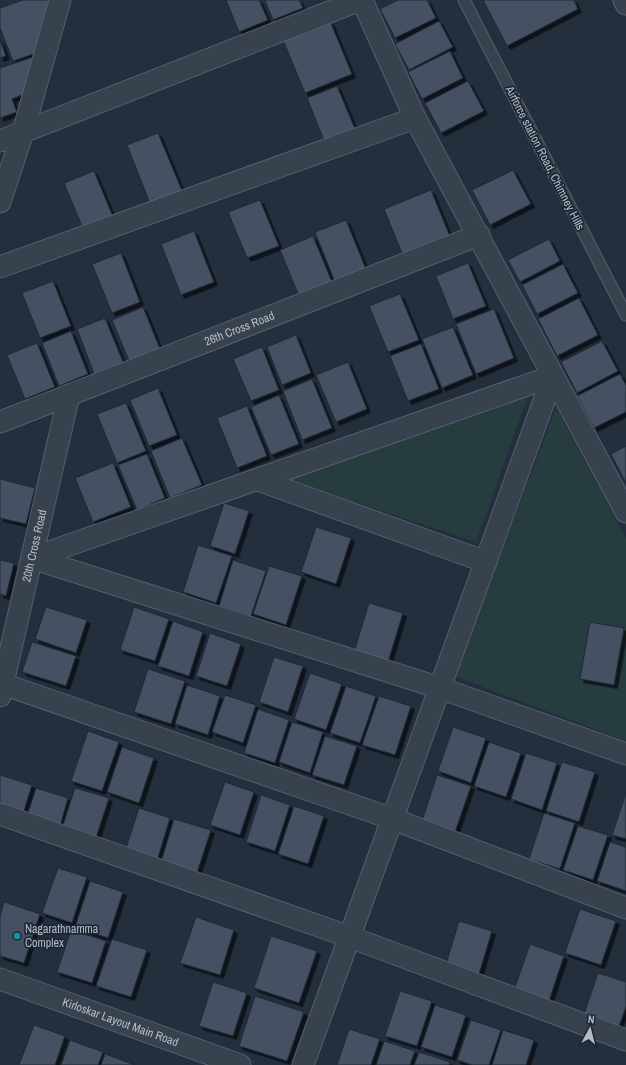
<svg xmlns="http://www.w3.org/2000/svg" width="626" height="1065" viewBox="0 0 626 1065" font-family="'Archivo Narrow',sans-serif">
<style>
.green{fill:#263c3f}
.building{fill:#455162;stroke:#1f2835;filter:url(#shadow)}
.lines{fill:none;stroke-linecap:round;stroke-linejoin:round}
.service-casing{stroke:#565f6c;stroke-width:13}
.minor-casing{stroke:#565f6c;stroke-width:23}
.service{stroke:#38414e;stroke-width:11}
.minor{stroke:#38414e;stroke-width:21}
.culture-dot{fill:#0f9aa8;stroke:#1d2633;stroke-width:1.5}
.labels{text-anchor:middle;stroke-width:3.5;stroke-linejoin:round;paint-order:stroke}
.street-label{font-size:12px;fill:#b4bcc9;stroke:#1d2633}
.poi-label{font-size:12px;fill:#b4bcc9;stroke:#1d2633;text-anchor:start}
</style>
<defs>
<filter id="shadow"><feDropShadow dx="3.5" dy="3.5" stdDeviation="0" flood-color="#0009"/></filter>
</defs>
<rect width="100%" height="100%" fill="#242f3e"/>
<g class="green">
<polygon points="528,396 476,542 287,480"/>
<polygon points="556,408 626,538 626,741 454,676"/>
</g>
<g class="building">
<polygon points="23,0 50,0 42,51 13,61 0,28 0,8"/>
<polygon points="226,0 259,0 268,20 239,32"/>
<polygon points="265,0 299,0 303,8 273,20"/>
<polygon points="398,0 427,0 436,18 395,38 380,9"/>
<polygon points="483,0 574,0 578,9 507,46"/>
<polygon points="330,21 352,74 305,93 283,40"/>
<polygon points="439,21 453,47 409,70 395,44"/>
<polygon points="0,40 6,56 0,58"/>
<polygon points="450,51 463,78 422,99 408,72"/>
<polygon points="36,56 32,91 12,99 17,112 0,118 0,68"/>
<polygon points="468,81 484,111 441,133 425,103"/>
<polygon points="337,86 356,131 325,143 307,98"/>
<polygon points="158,133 183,193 151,206 127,145"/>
<polygon points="513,170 531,204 490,225 472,190"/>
<polygon points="94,171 114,219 84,231 64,183"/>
<polygon points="431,190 451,239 404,258 384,209"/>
<polygon points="260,200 279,246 247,258 228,212"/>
<polygon points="346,220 366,269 335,282 315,232"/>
<polygon points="194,231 214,282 181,295 161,244"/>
<polygon points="313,236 332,282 299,296 280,250"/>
<polygon points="549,239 560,261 520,282 508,260"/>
<polygon points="121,253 140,302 112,313 92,264"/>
<polygon points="468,263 486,306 453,319 436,276"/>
<polygon points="563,264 578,293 537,314 522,285"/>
<polygon points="53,281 71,326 40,338 22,293"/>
<polygon points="400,294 419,340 388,352 369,306"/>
<polygon points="579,298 598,335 557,356 538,319"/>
<polygon points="143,307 161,351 130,363 112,320"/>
<polygon points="494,309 514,358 476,374 456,324"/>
<polygon points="105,318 124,364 95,376 77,329"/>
<polygon points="453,327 473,375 442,388 422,339"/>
<polygon points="71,331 88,374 59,386 42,343"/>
<polygon points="296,335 311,373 282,385 267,347"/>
<polygon points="602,341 618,371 577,393 561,362"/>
<polygon points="37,343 55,387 25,399 7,355"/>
<polygon points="421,344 439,389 408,401 390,356"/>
<polygon points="262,347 279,390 251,401 233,359"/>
<polygon points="348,362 367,409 336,422 316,375"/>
<polygon points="620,374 626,385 626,412 594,428 577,396"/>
<polygon points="312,379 332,428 302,440 283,391"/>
<polygon points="158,388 177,435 149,446 130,400"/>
<polygon points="279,395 299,444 271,455 251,407"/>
<polygon points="126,403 146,451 117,463 97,414"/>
<polygon points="247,406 267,456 237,468 217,418"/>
<polygon points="182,438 202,485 170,498 151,451"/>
<polygon points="626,446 626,483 611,454"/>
<polygon points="147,454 165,498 137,510 118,465"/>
<polygon points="113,463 131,507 93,522 75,478"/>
<polygon points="0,479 35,488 26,524 0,518"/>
<polygon points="224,503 249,511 235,554 210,546"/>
<polygon points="316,527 351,538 336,584 301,572"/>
<polygon points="198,545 232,556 216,603 183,592"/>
<polygon points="0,560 14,563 6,596 0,594"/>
<polygon points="233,560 266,571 251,616 219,606"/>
<polygon points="269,566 302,576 286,625 253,614"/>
<polygon points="369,603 403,613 388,662 354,652"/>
<polygon points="46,607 87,620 76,653 35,639"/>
<polygon points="134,607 169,619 155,661 120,650"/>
<polygon points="173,621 203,632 189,676 158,666"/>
<polygon points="590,622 624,628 614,685 580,679"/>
<polygon points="210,633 241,644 227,686 196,676"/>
<polygon points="32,642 76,656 66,686 22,672"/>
<polygon points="274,657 303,666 288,712 259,702"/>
<polygon points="148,669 185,681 171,724 134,712"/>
<polygon points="310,673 342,684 326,730 294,719"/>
<polygon points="187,685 220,696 208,735 175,724"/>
<polygon points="346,686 376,696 360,743 330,733"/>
<polygon points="225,695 256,705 243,743 212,732"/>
<polygon points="379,696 411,706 395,755 362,745"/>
<polygon points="258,709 289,720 275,763 244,753"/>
<polygon points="292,722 323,732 310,773 279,762"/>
<polygon points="453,727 486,738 471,783 438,771"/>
<polygon points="88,731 119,742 102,791 71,781"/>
<polygon points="325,736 357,746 344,785 312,775"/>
<polygon points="489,742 521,753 506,797 474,786"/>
<polygon points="122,747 154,758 139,803 107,792"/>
<polygon points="526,753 557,763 542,810 511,799"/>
<polygon points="562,762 595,772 579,822 546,811"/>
<polygon points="0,775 32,785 22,817 0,810"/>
<polygon points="437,775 471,786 455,832 422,821"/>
<polygon points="225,782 254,792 240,835 210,825"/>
<polygon points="36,788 68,798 59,830 26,819"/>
<polygon points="75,788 109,798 95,841 61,831"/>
<polygon points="626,793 626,839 612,835"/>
<polygon points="261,795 290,805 275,851 246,842"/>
<polygon points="294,806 324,816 308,864 278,854"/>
<polygon points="139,808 170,818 157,861 125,851"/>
<polygon points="544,813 575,823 560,869 529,859"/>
<polygon points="174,819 211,830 196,876 160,865"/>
<polygon points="578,826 608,835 593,880 563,870"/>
<polygon points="610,842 626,847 626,891 597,881"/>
<polygon points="58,868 87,877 72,923 42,913"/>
<polygon points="90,881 123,892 108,938 75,927"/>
<polygon points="4,902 40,914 24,963 0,956 0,916"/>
<polygon points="580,909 616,921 601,965 565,953"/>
<polygon points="196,917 234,930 220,975 180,963"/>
<polygon points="459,921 492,931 479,974 446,964"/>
<polygon points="71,930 106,941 92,983 57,972"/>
<polygon points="271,936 317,951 299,1003 254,988"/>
<polygon points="112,939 147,950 131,997 96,986"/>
<polygon points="530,944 564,956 548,1004 513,993"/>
<polygon points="598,973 626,982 626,1007 618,1029 583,1017"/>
<polygon points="213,982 247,993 233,1036 199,1026"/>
<polygon points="400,991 432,1001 417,1046 385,1036"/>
<polygon points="255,996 304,1012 287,1061 239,1046"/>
<polygon points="435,1005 466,1015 452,1057 421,1047"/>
<polygon points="471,1020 501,1030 489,1065 472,1065 457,1060"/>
<polygon points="34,1025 65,1036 55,1065 19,1065"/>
<polygon points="349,1029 380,1039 371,1065 337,1065"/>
<polygon points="503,1030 534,1040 526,1065 492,1065"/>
<polygon points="70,1040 103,1052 98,1065 61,1065"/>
<polygon points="384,1041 415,1051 410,1065 376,1065"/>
<polygon points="419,1052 450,1062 449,1065 414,1065"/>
<polygon points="105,1054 135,1065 101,1065"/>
</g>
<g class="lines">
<defs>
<polyline id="service" points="464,0 626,315"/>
<g id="minor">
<polyline points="362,0 415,118 626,512"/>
<polyline points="624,0 626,4"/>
<polyline points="0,141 360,0"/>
<polyline points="0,202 23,132 60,0"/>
<polyline points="0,267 415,118"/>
<path id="s1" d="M0,422L479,235"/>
<polyline points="258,480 486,562"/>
<polyline points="32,558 440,688 626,754"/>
<polyline points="32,558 553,376"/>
<polyline points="3,684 393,819 626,908"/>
<path id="s2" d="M0,696L69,395"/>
<polyline points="0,814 350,937 626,1040"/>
<path id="s3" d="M0,979L240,1065"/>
<polyline points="303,1065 553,376"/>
</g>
</defs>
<use href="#service" class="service-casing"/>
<use href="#minor" class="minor-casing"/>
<use href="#service" class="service"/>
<use href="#minor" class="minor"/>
</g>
<circle class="culture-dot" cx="17" cy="936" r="4"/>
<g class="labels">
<g class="street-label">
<text transform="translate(545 158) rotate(63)" y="4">Airforce station Road, Chimney Hills</text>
<text dy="4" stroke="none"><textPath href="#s1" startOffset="257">26th Cross Road</textPath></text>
<text dy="4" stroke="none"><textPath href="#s2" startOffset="154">20th Cross Road</textPath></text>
<text dy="4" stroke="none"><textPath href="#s3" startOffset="128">Kirloskar Layout Main Road</textPath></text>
</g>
<g class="poi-label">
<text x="25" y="933">Nagarathnamma<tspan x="25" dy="14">Complex</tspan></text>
</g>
</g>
<g transform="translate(590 1029) rotate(7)" stroke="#1d2633" stroke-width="3" paint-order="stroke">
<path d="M0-3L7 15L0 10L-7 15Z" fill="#b4bcc9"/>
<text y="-6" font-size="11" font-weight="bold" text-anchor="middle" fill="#b4bcc9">N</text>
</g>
</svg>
